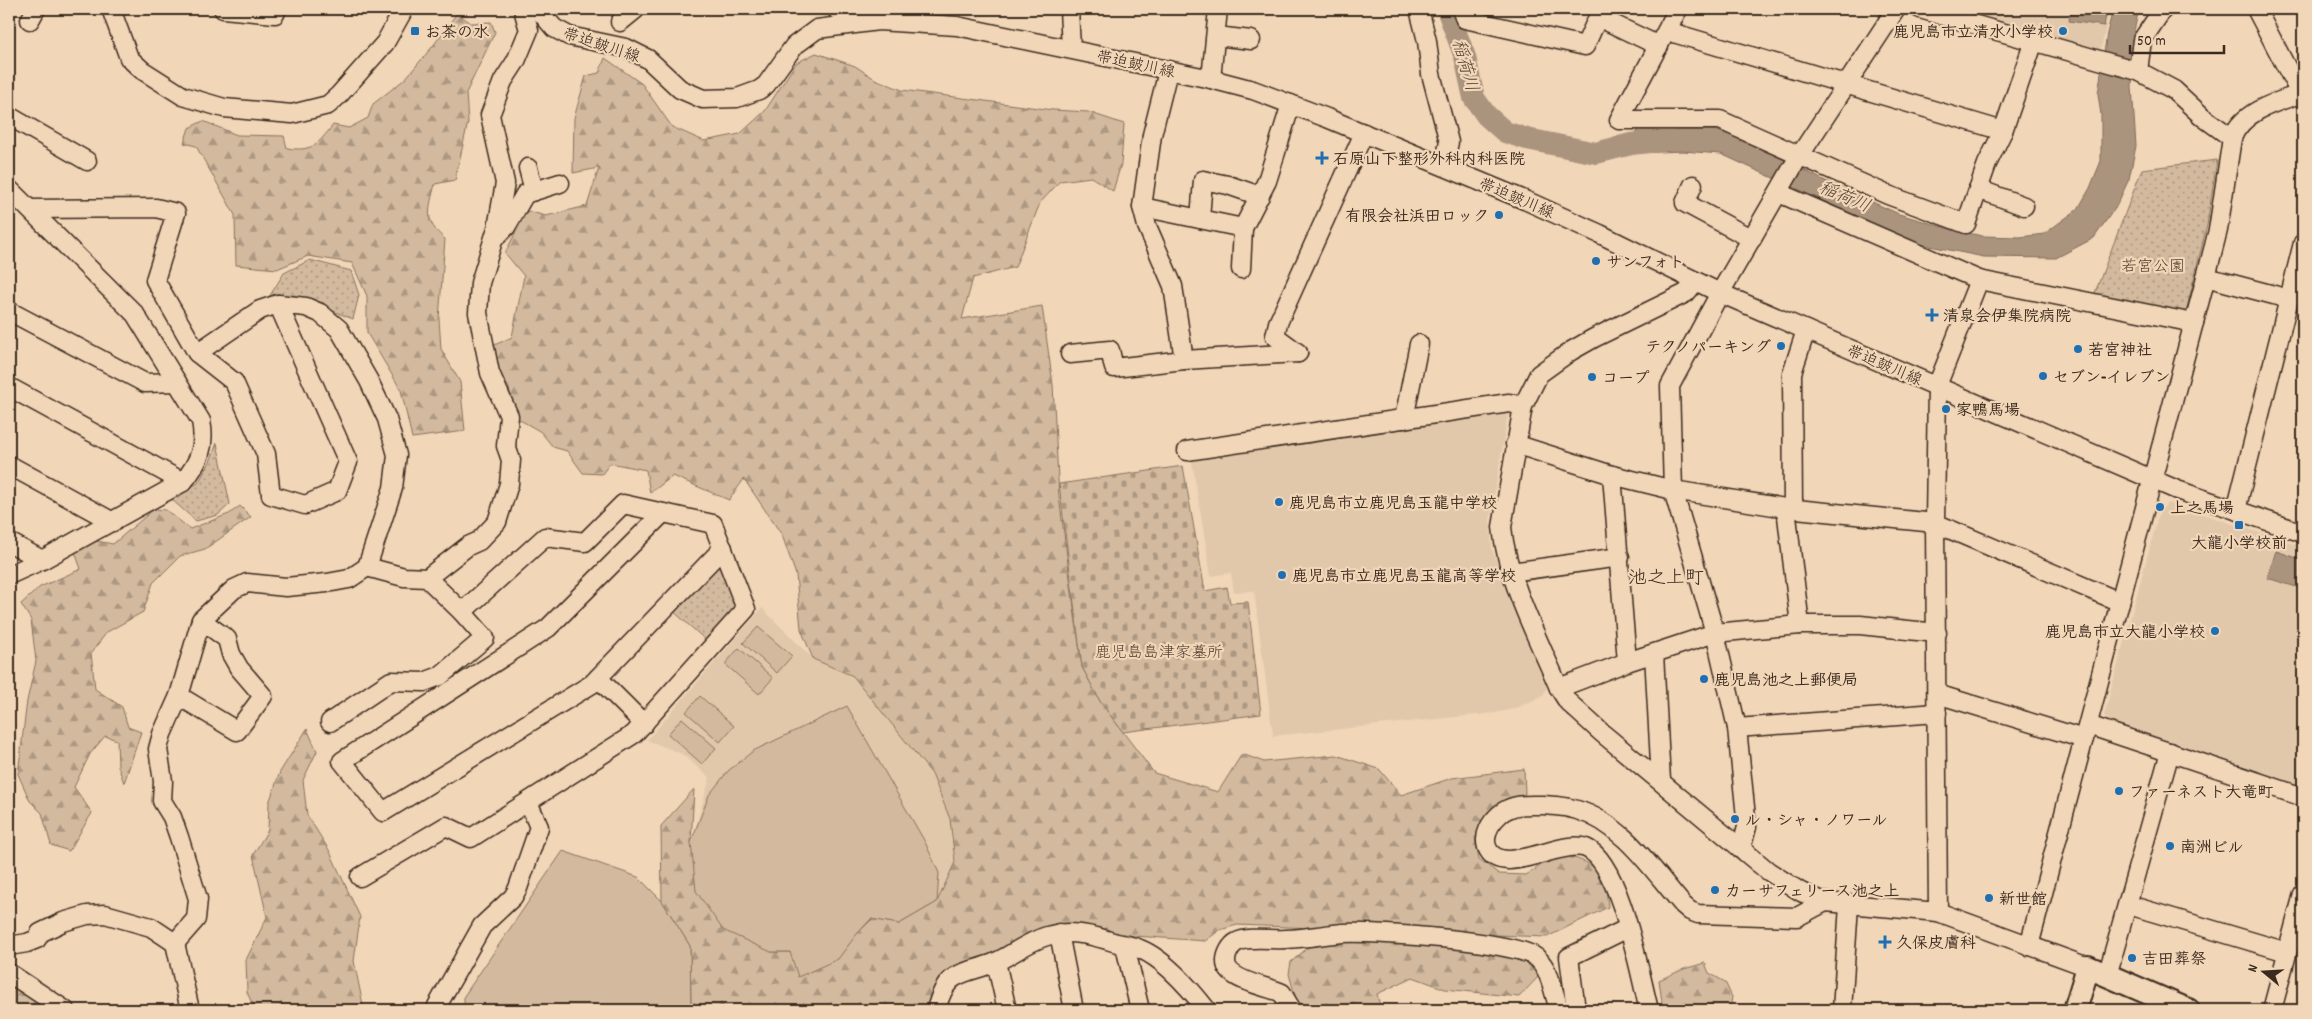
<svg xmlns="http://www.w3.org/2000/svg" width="2312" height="1019" viewBox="0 0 2312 1019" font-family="Dekko,'Klee One',sans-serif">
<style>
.built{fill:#e2c8ab}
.grass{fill:url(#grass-dots);stroke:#87725e}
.forest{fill:url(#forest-firs);stroke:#87725e}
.cemetery{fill:url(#cemetery-stones);stroke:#87725e}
.garden{fill:#d3ba9f;stroke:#87725e}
.water{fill:#ab947e;stroke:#7e6a58}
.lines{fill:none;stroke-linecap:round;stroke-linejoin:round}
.river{stroke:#ab947e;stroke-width:22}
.minor-casing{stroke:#3b2a1e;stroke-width:21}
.major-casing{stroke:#3b2a1e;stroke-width:26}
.minor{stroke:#f1d6b8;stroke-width:18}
.major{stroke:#f1d6b8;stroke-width:22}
.poi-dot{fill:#1f6fb2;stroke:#f1d6b8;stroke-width:2}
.labels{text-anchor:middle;stroke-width:4.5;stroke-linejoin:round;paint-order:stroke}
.poi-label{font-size:16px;font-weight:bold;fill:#3b2a1e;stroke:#f1d6b8;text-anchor:start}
.street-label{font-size:16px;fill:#3b2a1e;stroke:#f1d6b8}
.park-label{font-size:16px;fill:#524031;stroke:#f1d6b8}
.water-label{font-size:18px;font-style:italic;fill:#574436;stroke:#f1d6b8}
.quarter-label{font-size:19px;fill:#3b2a1e;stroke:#f1d6b8}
</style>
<defs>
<pattern id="grass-dots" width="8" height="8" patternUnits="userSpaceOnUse" patternTransform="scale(1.25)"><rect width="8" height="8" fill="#d3ba9f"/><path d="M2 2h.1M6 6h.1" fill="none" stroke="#ac9781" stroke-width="1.8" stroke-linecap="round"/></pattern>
<pattern id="forest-firs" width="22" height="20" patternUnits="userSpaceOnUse" patternTransform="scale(1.25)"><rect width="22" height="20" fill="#d3ba9f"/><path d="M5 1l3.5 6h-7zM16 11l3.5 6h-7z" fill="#ac9781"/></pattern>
<pattern id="cemetery-stones" width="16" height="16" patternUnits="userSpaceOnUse" patternTransform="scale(1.25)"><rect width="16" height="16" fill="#d3ba9f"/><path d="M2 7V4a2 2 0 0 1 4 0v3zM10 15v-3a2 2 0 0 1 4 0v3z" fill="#ac9781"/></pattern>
</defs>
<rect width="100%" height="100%" fill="#f1d6b8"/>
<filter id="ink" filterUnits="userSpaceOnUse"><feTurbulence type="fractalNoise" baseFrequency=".02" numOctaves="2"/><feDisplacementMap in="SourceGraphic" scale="10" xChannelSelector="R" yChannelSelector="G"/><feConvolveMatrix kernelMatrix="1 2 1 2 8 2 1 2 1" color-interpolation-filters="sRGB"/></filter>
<g filter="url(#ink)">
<g class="built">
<polygon points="1943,9 2110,9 2100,53"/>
<polygon points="1505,407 1508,414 1490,520 1492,549 1547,687 1543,696 1514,709 1495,713 1273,736 1254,591 1234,592 1231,573 1211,576 1191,456"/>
<polygon points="2169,503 2303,547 2303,788 2110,723 2104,715 2160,510"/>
<polygon points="762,608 813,659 853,676 932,774 950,819 954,864 937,902 691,842 710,778 682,754 647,740"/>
</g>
<g class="grass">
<polygon points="2217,160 2207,225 2185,316 2093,298 2142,169"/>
<polygon points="310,260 351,271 359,295 353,319 294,295 266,302 284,273"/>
<polygon points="217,443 230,504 218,515 196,521 170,498 198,483 210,462"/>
<polygon points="714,564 725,568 738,601 733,616 709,643 672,610"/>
</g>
<g class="forest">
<path d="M457,13L471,23L491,22L495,32L466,93L468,122L455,180L435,184C429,209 423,221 445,239L439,319L441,349L460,382L465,431L412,438L401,390L367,333V296L352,263L308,256L277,269L236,265L235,215L196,146L184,143L189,128L203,121L237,135L284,136L287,148C313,152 318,144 333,125L349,128L368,118L373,104L405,79L433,46Z"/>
<path d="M816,53L855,66L875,79L902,90L1053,110L1088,112L1124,124L1121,164L1113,191L1091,177L1060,181L1040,203L1015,267L973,278L962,319L1042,306L1053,385L1059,497L1082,667L1101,703L1154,773L1218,792L1242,754L1264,762L1336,755L1379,769L1401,795L1452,778L1524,769L1525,794L1493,807L1475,838L1479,859L1499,874L1526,875L1543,864L1566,855C1601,867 1605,870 1608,907L1547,937L1237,925L1220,930L1205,941L1121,935L1064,925L987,958L962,964L942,974L933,996L931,1010H691L690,946L662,901L661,826L694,789L691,842L771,952H790L856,935L872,919L899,924L937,902L955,862L950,819L932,774L853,676L813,659L801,629L796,575L782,535L744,479L729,500L673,476L650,493L646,470L610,463L602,474L583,473L567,451L553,447L541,432L515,417L509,388L496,367L490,347L512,337L524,276L505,253L527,211L546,216L587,206L599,168L573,173L574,118L586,76L599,73L605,58L642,84L672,127L704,141L740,134L765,111L796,63Z"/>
<polygon points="240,506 251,517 205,549 180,556 153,583 143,612 107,632 91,653 95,689 122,707 128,727 141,732 124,783 118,766 117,740 105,736 90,754 74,787 92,813 69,851 51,845 42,813 30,801 18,774 27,701 36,661 31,620 21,604 40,587 81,569 75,552 96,541 113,544 154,509 166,510 190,529 229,514"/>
<polygon points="307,729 317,751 303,780 307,815 329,850 360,917 354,961 364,1010 255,1010 247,992 246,960 267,917 253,855 268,830 269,803 280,772"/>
<polygon points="1374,940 1513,952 1540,975 1519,997 1445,989 1413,977 1377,994 1381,1010 1299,1010 1289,974 1291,962 1312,944"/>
<polygon points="1705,963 1709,973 1725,982 1732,997 1730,1010 1663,1010 1659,980 1684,969"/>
<polygon points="9,981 58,1010 9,1010"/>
</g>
<polygon class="cemetery" points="1183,466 1205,591 1227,587 1230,603 1248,602 1261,714 1123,732 1101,703 1082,667 1059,484"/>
<g class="garden">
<polygon points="758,627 792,656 777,673 743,643"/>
<polygon points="739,648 773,678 759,694 725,664"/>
<polygon points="700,696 734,726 720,742 686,712"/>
<polygon points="847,706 925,842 939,873 937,902 899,924 871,919 856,935 838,959 798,977 790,952 771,952 723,930 696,891 691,842 709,795 728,771 753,751"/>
<polygon points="682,718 716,748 702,764 668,734"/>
<polygon points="563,851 638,877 662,901 690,946 691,1010 464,1010 464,996"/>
</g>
<g class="water">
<polygon points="2071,9 2107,9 2104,26 2069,21"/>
<polygon points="2113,9 2139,9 2134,31 2132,87 2136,146 2129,179 2117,205 2094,238 2056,258 1984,257 1915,243 1721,154 1683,151 1637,153 1637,130 1714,130 1748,140 1821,179 1899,214 1950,229 1982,236 2020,237 2044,234 2078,209 2090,188 2101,161 2101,115 2098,94 2107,33"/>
<polygon points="2276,551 2303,560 2303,589 2267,578"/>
</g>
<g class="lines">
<polyline class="river" points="1447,9 1465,57 1474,98 1486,115 1505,132 1527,139 1596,153 1631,144 1668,140"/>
<defs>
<g id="minor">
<polyline points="111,9 129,58 142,70 183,96 224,108 292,114 328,105 339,95 385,43 404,9"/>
<polyline points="223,9 275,14 277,9"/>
<polyline points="538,9 554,28 569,36 626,48 648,59 680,89 703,99 737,98 759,90 766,85 794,46 817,29 878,21 957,26 1211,79 1253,90 1327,118 1527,201 1600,234 1720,293 2177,490 2303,533"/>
<polyline points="836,9 846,11"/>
<polyline points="1069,9 1071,49"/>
<polyline points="1419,9 1427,41 1431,74 1449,142 1444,165"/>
<polyline points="1461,9 1465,19 1585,46 1598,17 1659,46"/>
<polyline points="1678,9 1619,120 1720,120 1888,195 1966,224 1987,164 2003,131 2034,41"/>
<polyline points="1920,9 2138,71 2174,90 2203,117 2232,138"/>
<polyline points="2256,9 2303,99"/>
<polyline points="30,20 36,9"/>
<polyline points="620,22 636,9"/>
<polyline points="1667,31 2003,131"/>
<polyline points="1216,36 1251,40"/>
<polyline points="1168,71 1152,135 1142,207 1147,226 1173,286 1184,360 1298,353"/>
<polyline points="2138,71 2142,40 2163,9"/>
<polyline points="1211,79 1218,9"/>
<polyline points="9,116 87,161"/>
<polyline points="528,168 534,191"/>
<polyline points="1693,185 1685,203 1752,239"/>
<path d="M9,189L135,314L201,421C206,446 199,463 183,482L42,560L9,575"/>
<polyline points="1978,189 2024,206"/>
<polyline points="1779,193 1979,280 2194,323"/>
<polyline points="1142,207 1243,228 1267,181 1291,104"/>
<polyline points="30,209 156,208 176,213 155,280 197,353 260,310 278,304 306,307 320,313 339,329 369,381 387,419 397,455 393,488 367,567 349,579 327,583 286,587 247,583 234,589 201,620 179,696 162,734 158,749 163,781 162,801 172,817 179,837 198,899 196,919 175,943"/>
<polyline points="1200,219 1203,180 1228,185 1260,196"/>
<polyline points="497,236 506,227 525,194 560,183"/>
<polyline points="1241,269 1243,228"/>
<polyline points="2206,277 2289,299"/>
<path d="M1696,281L1686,293L1594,338L1571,351L1539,374L1523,406L1502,527C1507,581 1538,638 1559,688L1568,702L1602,733L1768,871L1801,892L1825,902L1938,912L2088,967"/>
<polyline points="9,311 145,383 177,382"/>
<polyline points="197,353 234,382 266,454 271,495 305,505 337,491 348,462 278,304"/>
<polyline points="1298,353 1275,336 1278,323 1364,133"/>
<polyline points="1070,354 1110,350 1114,368 1184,360"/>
<polyline points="9,387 183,482"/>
<polyline points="1404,419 1419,344"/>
<polyline points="1515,444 1612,475 1673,490 1786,508 1935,523 2120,602"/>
<polyline points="1187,451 1509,403 1523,406"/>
<polyline points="9,465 113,522"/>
<polyline points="1612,475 1627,662"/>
<polyline points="1786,508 1800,625"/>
<polyline points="1793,509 1792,373 1806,330"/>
<polyline points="2236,510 2303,243"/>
<polyline points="663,513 548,628 342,761 383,812 592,684 723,548"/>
<polyline points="9,542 42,560"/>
<polyline points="1511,572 1620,557"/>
<polyline points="427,578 468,546 479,541 497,522 509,484 511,460 506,446 509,416 490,373 478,313 480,283 497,228 505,183 490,115 503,81 516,61 529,30 523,9"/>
<polyline points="1654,654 1661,781"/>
<polyline points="598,678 644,724"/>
<polyline points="1559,688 1627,662 1715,633 1800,625 1860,625 1937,633"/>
<polyline points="1937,694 2084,739"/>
<polyline points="179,696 237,731 263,696 239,668 231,654 227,639 201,620"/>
<polyline points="330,722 391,681 424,682 440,676 485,638 462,612"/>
<polyline points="2088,725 2303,797"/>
<polyline points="1737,728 1937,713"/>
<polyline points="1741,849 1747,827 1737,728 1715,633 1673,490 1670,386 1720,293 1798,158 1896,9"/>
<polyline points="360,877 446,826 471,838 634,734 746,609 713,524 623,504 585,542 545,537 462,612 427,578 404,577 367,567"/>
<polyline points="2129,905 2287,952"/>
<polyline points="1938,912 1935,523 1937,386 1979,280"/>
<polyline points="1059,933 1074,1010"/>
<polyline points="175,943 190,1010"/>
<polyline points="9,946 27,943 37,939 40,933 63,922 87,915 105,914 151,927 175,943"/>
<polyline points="1125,946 1140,1010"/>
<path d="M2029,946L2206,277L2218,230L2232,138C2243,110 2277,102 2303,93"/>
<polyline points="996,962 1007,1010"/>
<polyline points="9,973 65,1010"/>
<polyline points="2107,976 2170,752"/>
<polyline points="436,1010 437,1006 482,926 513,897 518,888 539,827 528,802"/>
<path d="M936,1010C947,968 962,976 996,962C1013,954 1029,941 1047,936C1068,930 1087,934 1107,940C1118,944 1130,945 1140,949C1165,959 1191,990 1207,1010"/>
<path d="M1292,1010L1282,993C1268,986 1225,981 1226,961C1226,954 1231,945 1237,942C1247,936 1273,940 1286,939C1305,938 1323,935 1342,933C1373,931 1518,941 1537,958C1550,969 1554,994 1559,1010"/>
<polyline points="1576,1010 1569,957 1628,928"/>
<path d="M1649,1010C1640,975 1620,862 1586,848C1563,838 1499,880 1487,847C1483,834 1491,822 1500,814C1513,803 1528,805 1543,805C1555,806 1566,806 1577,810C1623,823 1653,871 1683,905L1690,911L1698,914L1797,917L1825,902"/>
<polyline points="1842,1010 1849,905"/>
<polyline points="2272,1010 2303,894"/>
</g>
<polyline id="major" points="2075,1010 2088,967 2188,1010"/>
</defs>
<use href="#minor" class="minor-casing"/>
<use href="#major" class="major-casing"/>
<use href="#minor" class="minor"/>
<use href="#major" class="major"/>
</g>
</g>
<g class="poi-dot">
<rect x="410" y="26" width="10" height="10" rx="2.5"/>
<circle cx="2063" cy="31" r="5"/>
<path d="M1319.5 150.5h5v5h5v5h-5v5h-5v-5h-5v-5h5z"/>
<circle cx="1499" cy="215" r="5"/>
<circle cx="1596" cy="261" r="5"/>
<path d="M1929.5 307.5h5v5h5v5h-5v5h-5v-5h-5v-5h5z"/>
<circle cx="1781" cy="346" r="5"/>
<circle cx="2078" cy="349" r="5"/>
<circle cx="2043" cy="376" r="5"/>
<circle cx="1592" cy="377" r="5"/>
<circle cx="1946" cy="409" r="5"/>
<circle cx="1279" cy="502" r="5"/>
<circle cx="2160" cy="507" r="5"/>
<rect x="2234" y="520" width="10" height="10" rx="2.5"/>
<circle cx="1282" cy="575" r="5"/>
<circle cx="2215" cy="631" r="5"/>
<circle cx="1704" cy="679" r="5"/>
<circle cx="2119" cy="791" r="5"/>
<circle cx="1735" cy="819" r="5"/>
<circle cx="2170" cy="846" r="5"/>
<circle cx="1715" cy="890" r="5"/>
<circle cx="1989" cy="898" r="5"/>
<path d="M1882.5 934.5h5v5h5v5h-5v5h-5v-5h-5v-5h5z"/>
<circle cx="2132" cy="958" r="5"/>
</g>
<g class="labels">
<g class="poi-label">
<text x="425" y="37">お茶の水</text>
<text x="2053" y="37" text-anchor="end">鹿児島市立清水小学校</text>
<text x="1333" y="164">石原山下整形外科内科医院</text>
<text x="1489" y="221" text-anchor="end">有限会社浜田ロック</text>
<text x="1606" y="267">サンフォト</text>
<text x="1943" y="321">清泉会伊集院病院</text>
<text x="1771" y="352" text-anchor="end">テクノパーキング</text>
<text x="2088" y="355">若宮神社</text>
<text x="2053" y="382">セブン-イレブン</text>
<text x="1602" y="383">コープ</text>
<text x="1956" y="415">家鴨馬場</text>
<text x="1289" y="508">鹿児島市立鹿児島玉龍中学校</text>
<text x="2170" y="513">上之馬場</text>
<text x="2239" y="548" text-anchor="middle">大龍小学校前</text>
<text x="1292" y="581">鹿児島市立鹿児島玉龍高等学校</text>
<text x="2205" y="637" text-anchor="end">鹿児島市立大龍小学校</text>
<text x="1714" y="685">鹿児島池之上郵便局</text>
<text x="2129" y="797">ファーネスト大竜町</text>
<text x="1745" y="825">ル・シャ・ノワール</text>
<text x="2180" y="852">南洲ビル</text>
<text x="1725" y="896">カーサフェリース池之上</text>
<text x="1999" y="904">新世館</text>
<text x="1896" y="948">久保皮膚科</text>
<text x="2142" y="964">吉田葬祭</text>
</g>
<g class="street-label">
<text transform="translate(602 44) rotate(18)" y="6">帯迫皷川線</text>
<text transform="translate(1136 63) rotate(12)" y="6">帯迫皷川線</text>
<text transform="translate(1517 197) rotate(23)" y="6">帯迫皷川線</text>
<text transform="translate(1885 364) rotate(23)" y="6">帯迫皷川線</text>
</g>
<g class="park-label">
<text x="2153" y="271">若宮公園</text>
<text x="1159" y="657">鹿児島島津家墓所</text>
</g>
<g class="water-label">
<text transform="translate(1466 65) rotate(74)" y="6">稲荷川</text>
<text transform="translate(1845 196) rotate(23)" y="6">稲荷川</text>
</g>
<g class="quarter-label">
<text x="1666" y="583">池之上町</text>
</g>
</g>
<rect width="2312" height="1019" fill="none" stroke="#f1d6b8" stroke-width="30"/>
<rect x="15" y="15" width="2282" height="989" fill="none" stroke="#3b2a1e" stroke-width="2" filter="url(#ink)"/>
<g transform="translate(2264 972) rotate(288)" stroke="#f1d6b8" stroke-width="4" paint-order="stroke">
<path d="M0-4L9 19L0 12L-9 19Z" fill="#3b2a1e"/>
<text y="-8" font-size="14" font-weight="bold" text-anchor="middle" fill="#3b2a1e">N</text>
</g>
<path d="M2130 45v8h94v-8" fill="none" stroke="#3b2a1e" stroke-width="2.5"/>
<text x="2137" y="45" font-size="15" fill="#3b2a1e" stroke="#f1d6b8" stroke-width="4" paint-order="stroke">50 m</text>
</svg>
